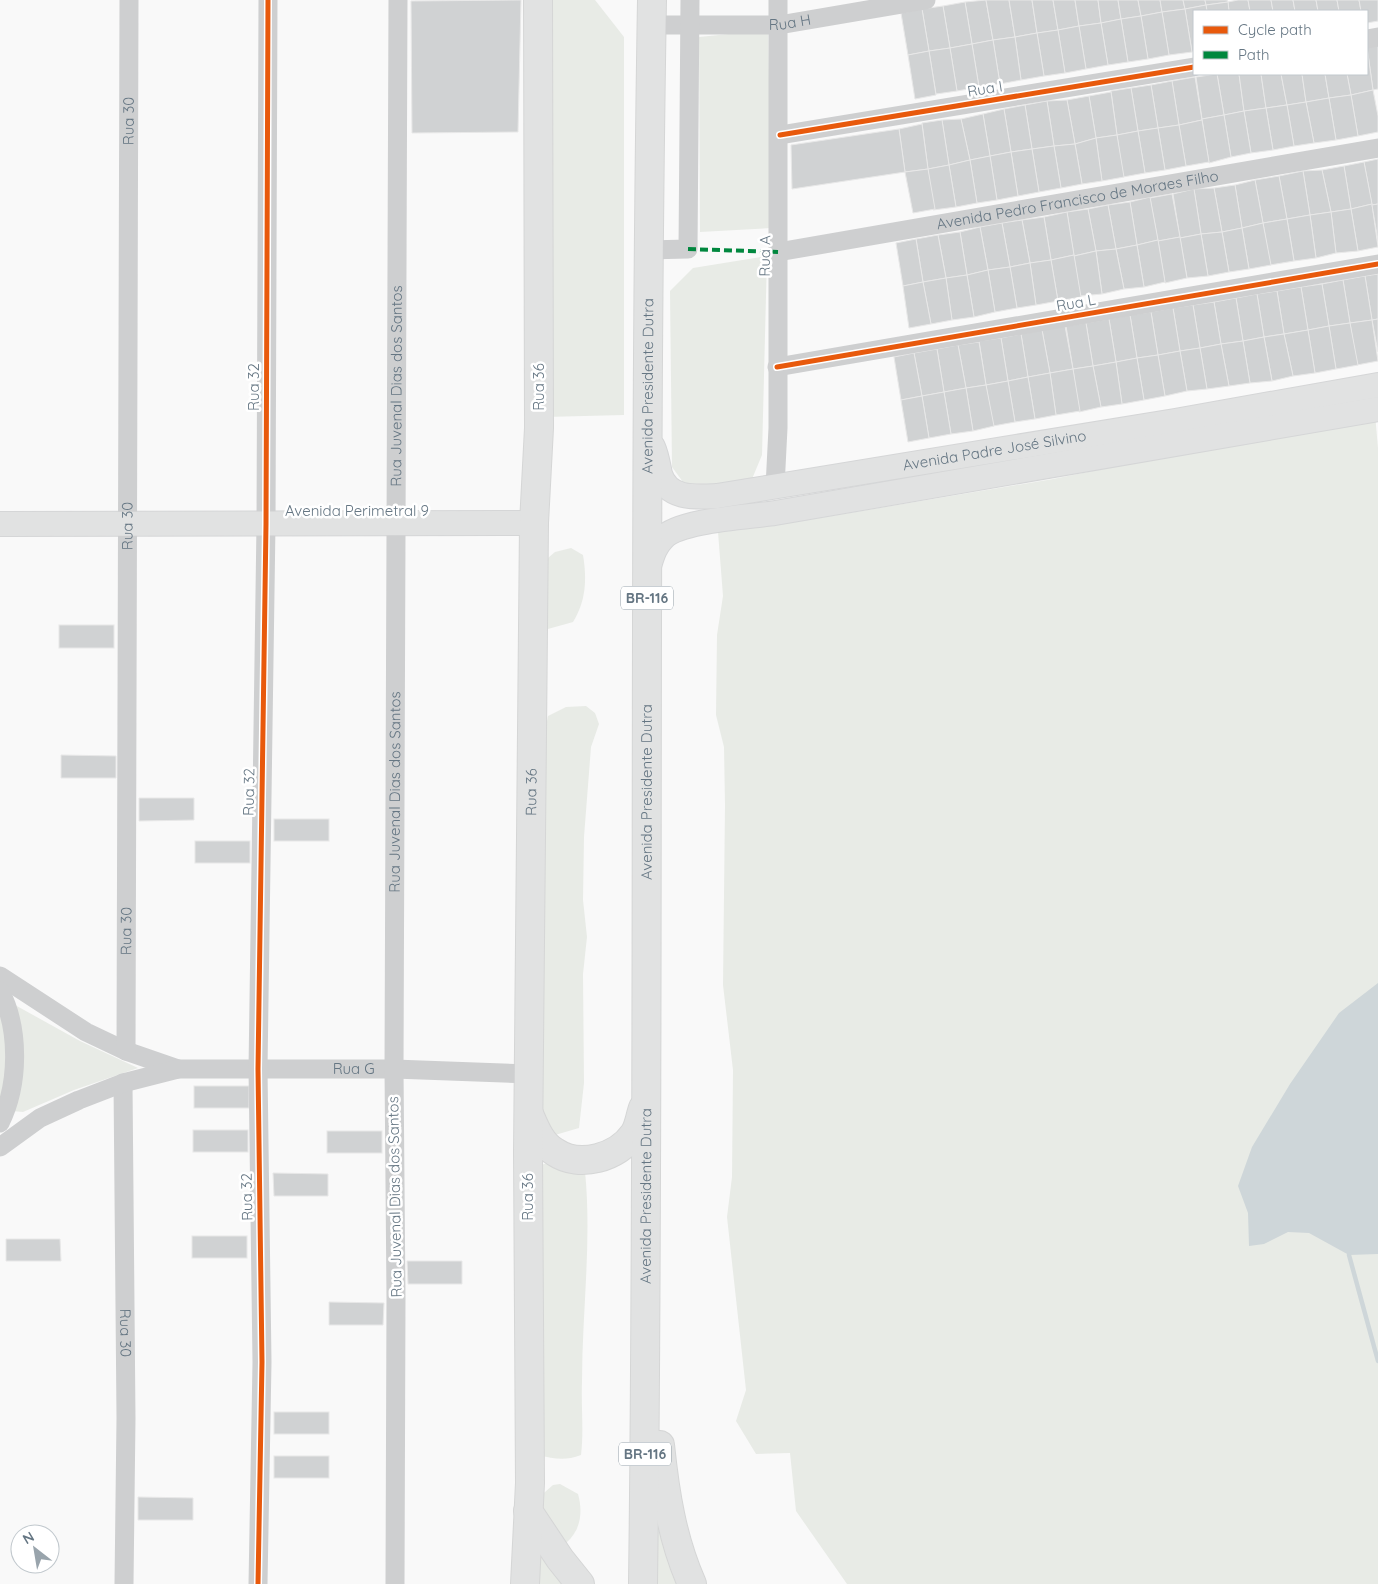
<svg xmlns="http://www.w3.org/2000/svg" width="1378" height="1584" viewBox="0 0 1378 1584" font-family="Quicksand,sans-serif">
<style>
.green{fill:#e8ebe6}
.water{fill:#ced6d9}
.lines{fill:none;stroke-linecap:round;stroke-linejoin:round}
.stream{stroke:#ced6d9;stroke-width:4.5}
.building{fill:#d0d2d3;stroke:#e8e8e8}
.major-casing{stroke:#d5d6d7;stroke-width:26}
.highway-casing{stroke:#d5d6d6;stroke-width:30}
.minor{stroke:#cecfd0;stroke-width:19}
.major{stroke:#e1e2e2;stroke-width:24}
.highway{stroke:#e1e2e2;stroke-width:28}
.quiet{stroke:#00873e;stroke-width:4;stroke-dasharray:8 4;stroke-linecap:butt}
.cycleway-casing{stroke:#fff;stroke-width:8}
.cycleway{stroke:#e8590c;stroke-width:5}
.labels{text-anchor:middle;stroke-width:5;stroke-linejoin:round;paint-order:stroke}
.shield{fill:#fff;stroke:#939fa8;stroke-width:1}
.shield-label{font-size:14px;font-weight:bold;fill:#657683}
.street-label{font-size:15px;fill:#657683;stroke:#fff}
</style>
<rect width="100%" height="100%" fill="#f9f9f9"/>
<g class="green">
<polygon points="551,0 595,0 624,37 624,415 545,417"/>
<polygon points="768,30 772,228 700,232 699,37"/>
<polygon points="767,256 762,455 752,479 691,493 672,467 670,291 693,268"/>
<polygon points="1375,414 1378,448 1378,1584 847,1584 796,1511 790,1453 756,1454 736,1421 746,1390 727,1217 732,1177 733,1070 723,985 725,805 724,747 716,715 717,635 723,596 718,532 725,524 762,515 771,526 1053,479"/>
<path d="M571,548L583,555C587,579 586,601 573,622L548,629L537,619L534,570L555,552Z"/>
<polygon points="586,706 595,713 599,724 591,747 584,837 583,900 587,937 583,974 584,1083 579,1128 555,1135 540,1125 534,790 548,716 566,707"/>
<polygon points="15,1005 80,1041 138,1068 74,1090 23,1112 0,1110 0,1007"/>
<path d="M551,1161L585,1171C592,1242 582,1312 582,1382C581,1407 584,1430 581,1455C565,1461 555,1459 538,1455L537,1167Z"/>
<path d="M560,1484L578,1494C583,1512 581,1530 566,1543L558,1540L536,1500L553,1485Z"/>
<polygon points="657,1502 684,1584 657,1584"/>
<polygon points="543,1540 573,1584 531,1584"/>
</g>
<polygon class="water" points="1378,983 1378,1254 1349,1255 1309,1233 1288,1232 1264,1244 1249,1246 1248,1213 1238,1186 1252,1147 1290,1084 1339,1013"/>
<g class="lines">
<polyline class="stream" points="1349,1255 1378,1361"/>
</g>
<g class="building">
<polygon points="521,0 518,132 412,133 411,1"/>
<polygon points="986,0 993,40 972,44 965,2"/>
<polygon points="986,0 1009,0 1015,37 993,40"/>
<polygon points="1009,0 1032,0 1037,33 1015,37"/>
<polygon points="1032,0 1053,0 1058,30 1037,33"/>
<polygon points="1053,0 1075,0 1079,26 1058,30"/>
<polygon points="1075,0 1098,0 1101,23 1079,26"/>
<polygon points="1098,0 1118,0 1121,19 1101,23"/>
<polygon points="1118,0 1138,0 1141,16 1121,19"/>
<polygon points="1138,0 1160,0 1162,12 1141,16"/>
<polygon points="1160,0 1183,0 1185,9 1162,12"/>
<polygon points="1183,0 1205,0 1206,5 1185,9"/>
<polygon points="1205,0 1227,0 1228,2 1206,5"/>
<polygon points="1238,0 1248,0 1250,11 1229,11 1228,2"/>
<polygon points="1248,0 1271,0 1273,11 1250,11"/>
<polygon points="1271,0 1293,0 1295,11 1273,11"/>
<polygon points="1293,0 1316,0 1318,11 1295,11"/>
<polygon points="1316,0 1337,0 1339,11 1318,11"/>
<polygon points="1337,0 1359,0 1361,11 1339,11"/>
<polygon points="1359,0 1378,0 1378,21 1367,23 1367,11 1361,11"/>
<polygon points="965,2 972,44 950,48 943,6"/>
<polygon points="1228,2 1229,11 1207,11 1206,5"/>
<polygon points="1206,5 1207,11 1194,11 1194,51 1192,52 1185,9"/>
<polygon points="943,6 950,48 929,51 922,9"/>
<polygon points="922,9 929,51 908,55 901,13"/>
<polygon points="1185,9 1192,52 1169,55 1162,12"/>
<polygon points="1162,12 1169,55 1148,59 1141,16"/>
<polygon points="1141,16 1148,59 1128,62 1121,19"/>
<polygon points="1121,19 1128,62 1108,65 1101,23"/>
<polygon points="1101,23 1108,65 1086,69 1079,26"/>
<polygon points="1079,26 1086,69 1065,73 1058,30"/>
<polygon points="1058,30 1065,73 1044,76 1037,33"/>
<polygon points="1037,33 1044,76 1021,80 1015,37"/>
<polygon points="1015,37 1021,80 1000,84 993,40"/>
<polygon points="993,40 1000,84 979,87 972,44"/>
<polygon points="972,44 979,87 957,91 950,48"/>
<polygon points="1378,45 1378,89 1373,90 1367,47"/>
<polygon points="1367,47 1373,90 1351,95 1347,74 1367,74"/>
<polygon points="950,48 957,91 936,94 929,51"/>
<polygon points="929,51 936,95 915,99 908,55"/>
<polygon points="1217,74 1239,74 1244,111 1224,115"/>
<polygon points="1217,74 1224,115 1202,119 1196,77"/>
<polygon points="1239,74 1261,74 1266,108 1244,111"/>
<polygon points="1261,74 1281,74 1287,105 1266,108"/>
<polygon points="1281,74 1302,74 1306,102 1287,105"/>
<polygon points="1302,74 1325,74 1329,98 1306,102"/>
<polygon points="1325,74 1347,74 1351,95 1329,98"/>
<polygon points="1195,77 1202,120 1179,125 1172,81"/>
<polygon points="1172,81 1179,125 1158,128 1151,85"/>
<polygon points="1151,85 1158,128 1138,131 1131,88"/>
<polygon points="1131,88 1138,131 1117,135 1111,91"/>
<polygon points="1373,90 1378,116 1378,132 1358,136 1351,95"/>
<polygon points="1111,92 1117,135 1096,138 1089,96"/>
<polygon points="1351,95 1358,136 1336,140 1329,98"/>
<polygon points="1089,96 1096,138 1075,144 1067,100"/>
<polygon points="1329,98 1336,140 1314,143 1306,102"/>
<polygon points="1067,100 1075,144 1054,146 1047,101"/>
<polygon points="1047,101 1054,146 1032,149 1025,105"/>
<polygon points="1306,102 1314,143 1294,146 1287,105"/>
<polygon points="1025,105 1032,149 1011,152 1004,109"/>
<polygon points="1287,105 1294,146 1273,150 1266,108"/>
<polygon points="1266,108 1273,150 1251,153 1244,111"/>
<polygon points="1004,109 1011,152 990,156 983,114"/>
<polygon points="1244,111 1251,153 1231,157 1224,115"/>
<polygon points="983,114 990,156 970,160 961,119"/>
<polygon points="1224,115 1231,157 1209,163 1202,119"/>
<polygon points="961,119 970,160 949,165 942,120"/>
<polygon points="942,120 949,165 928,169 922,123"/>
<polygon points="1202,120 1209,162 1186,166 1179,125"/>
<polygon points="922,124 928,169 905,172 899,129"/>
<polygon points="1179,125 1186,166 1165,170 1158,128"/>
<polygon points="1158,128 1165,170 1145,173 1138,131"/>
<polygon points="899,129 905,172 792,189 791,145"/>
<polygon points="1138,131 1145,173 1123,177 1117,135"/>
<polygon points="1117,135 1124,177 1102,181 1096,138"/>
<polygon points="1096,138 1102,181 1082,184 1075,144"/>
<polygon points="1075,144 1082,184 1061,188 1054,146"/>
<polygon points="1054,146 1061,188 1039,192 1032,149"/>
<polygon points="1032,149 1039,192 1018,196 1011,152"/>
<polygon points="1011,152 1018,196 997,200 990,156"/>
<polygon points="990,156 997,200 977,203 970,160"/>
<polygon points="1378,159 1378,204 1372,205 1364,162"/>
<polygon points="970,160 977,203 956,207 949,165"/>
<polygon points="1364,162 1372,204 1351,209 1344,166"/>
<polygon points="949,165 956,207 933,210 928,169"/>
<polygon points="1344,166 1351,209 1331,212 1322,170"/>
<polygon points="928,169 935,209 913,213 905,172"/>
<polygon points="1322,170 1331,212 1310,215 1303,171"/>
<polygon points="1303,171 1310,215 1287,219 1279,176"/>
<polygon points="1279,176 1287,219 1263,223 1255,180"/>
<polygon points="1255,180 1263,223 1242,228 1235,185"/>
<polygon points="1235,185 1242,228 1222,232 1214,188"/>
<polygon points="1214,188 1222,232 1201,234 1194,189"/>
<polygon points="1194,189 1201,234 1180,238 1173,194"/>
<polygon points="1172,194 1180,237 1158,241 1150,198"/>
<polygon points="1150,197 1158,240 1137,245 1130,202"/>
<polygon points="1130,202 1137,245 1116,249 1108,205"/>
<polygon points="1372,204 1378,247 1358,251 1351,209"/>
<polygon points="1378,204 1378,241 1372,205"/>
<polygon points="1108,205 1116,249 1096,251 1088,209"/>
<polygon points="1088,209 1096,251 1074,256 1067,212"/>
<polygon points="1351,209 1358,251 1336,253 1331,212"/>
<polygon points="1067,212 1074,255 1051,260 1044,217"/>
<polygon points="1331,212 1336,253 1316,258 1310,215"/>
<polygon points="1310,215 1316,258 1294,261 1287,219"/>
<polygon points="1044,217 1051,260 1030,263 1022,220"/>
<polygon points="1287,219 1294,261 1270,265 1263,223"/>
<polygon points="1022,220 1030,263 1010,267 1002,223"/>
<polygon points="1002,223 1010,267 988,270 980,227"/>
<polygon points="1263,223 1271,265 1249,269 1242,228"/>
<polygon points="980,227 988,270 967,275 960,232"/>
<polygon points="1242,228 1249,269 1229,272 1222,232"/>
<polygon points="960,232 967,275 946,278 938,235"/>
<polygon points="1222,232 1229,272 1208,276 1201,234"/>
<polygon points="1201,234 1208,276 1187,278 1180,238"/>
<polygon points="938,235 946,278 923,282 916,239"/>
<polygon points="1180,237 1187,278 1165,283 1158,241"/>
<polygon points="916,239 923,282 903,286 896,243"/>
<polygon points="1158,240 1165,282 1144,287 1137,245"/>
<polygon points="1137,245 1144,287 1124,289 1116,249"/>
<polygon points="1116,249 1124,289 1102,294 1096,251"/>
<polygon points="1096,251 1102,294 1080,296 1074,256"/>
<polygon points="1074,255 1081,297 1058,301 1051,260"/>
<polygon points="1051,260 1058,301 1036,305 1030,263"/>
<polygon points="1030,263 1036,305 1017,308 1010,267"/>
<polygon points="1010,267 1017,308 995,312 988,270"/>
<polygon points="988,270 995,312 974,317 967,275"/>
<polygon points="1378,274 1378,319 1372,320 1365,276"/>
<polygon points="967,275 974,317 952,320 946,278"/>
<polygon points="1365,276 1372,320 1350,323 1343,280"/>
<polygon points="946,278 952,320 931,324 923,282"/>
<polygon points="1343,280 1350,323 1329,326 1322,284"/>
<polygon points="923,282 931,324 909,328 903,286"/>
<polygon points="1322,284 1329,326 1308,330 1301,287"/>
<polygon points="1301,287 1308,330 1284,334 1277,291"/>
<polygon points="1277,291 1284,334 1264,337 1257,294"/>
<polygon points="1257,294 1264,337 1243,341 1236,298"/>
<polygon points="1236,298 1243,341 1221,344 1214,302"/>
<polygon points="1214,302 1221,344 1200,348 1193,305"/>
<polygon points="1193,305 1200,348 1180,351 1173,308"/>
<polygon points="1173,308 1180,351 1158,355 1151,312"/>
<polygon points="1151,312 1158,355 1137,358 1130,315"/>
<polygon points="1130,315 1137,358 1116,362 1109,319"/>
<polygon points="1109,319 1116,362 1093,366 1086,323"/>
<polygon points="1378,319 1378,352 1372,320"/>
<polygon points="1372,320 1378,361 1357,365 1350,323"/>
<polygon points="1086,323 1093,366 1073,369 1066,326"/>
<polygon points="1350,323 1358,365 1336,369 1329,326"/>
<polygon points="1065,326 1073,369 1050,373 1042,330"/>
<polygon points="1329,326 1336,369 1315,373 1308,330"/>
<polygon points="1042,330 1050,373 1028,377 1021,334"/>
<polygon points="1308,330 1315,373 1293,376 1284,334"/>
<polygon points="1021,334 1028,377 1008,381 1001,338"/>
<polygon points="1284,334 1293,376 1272,381 1264,337"/>
<polygon points="1264,337 1272,381 1250,383 1243,341"/>
<polygon points="1001,338 1008,381 986,385 979,341"/>
<polygon points="1243,341 1250,383 1229,386 1221,344"/>
<polygon points="979,342 986,385 966,388 958,345"/>
<polygon points="1221,344 1229,386 1207,389 1200,348"/>
<polygon points="958,345 966,388 944,392 937,349"/>
<polygon points="1200,348 1207,389 1187,391 1180,351"/>
<polygon points="937,349 944,392 922,396 914,353"/>
<polygon points="1180,351 1187,391 1165,396 1158,355"/>
<polygon points="914,353 922,396 901,400 894,357"/>
<polygon points="1158,355 1165,396 1144,400 1137,358"/>
<polygon points="1137,358 1144,400 1122,404 1116,362"/>
<polygon points="1116,362 1122,404 1101,407 1093,366"/>
<polygon points="1093,366 1101,407 1079,412 1073,369"/>
<polygon points="1073,369 1080,411 1056,415 1050,373"/>
<polygon points="1050,373 1056,415 1035,419 1028,377"/>
<polygon points="1028,377 1035,419 1015,422 1008,381"/>
<polygon points="1008,381 1015,422 993,426 986,385"/>
<polygon points="986,385 994,426 973,431 966,388"/>
<polygon points="966,388 973,431 951,434 944,392"/>
<polygon points="944,392 951,434 929,438 922,396"/>
<polygon points="922,396 929,438 908,442 901,400"/>
<rect x="59" y="625" width="55" height="23"/>
<polygon points="61,755 116,756 116,778 61,778"/>
<polygon points="139,798 194,798 194,820 139,821"/>
<rect x="274" y="819" width="55" height="22"/>
<rect x="195" y="841" width="55" height="22"/>
<rect x="194" y="1086" width="55" height="22"/>
<rect x="193" y="1130" width="55" height="22"/>
<rect x="327" y="1131" width="55" height="22"/>
<polygon points="273,1173 328,1174 328,1196 274,1196"/>
<rect x="192" y="1236" width="55" height="22"/>
<polygon points="6,1239 60,1239 61,1261 6,1261"/>
<polygon points="407,1261 462,1261 462,1284 408,1284"/>
<polygon points="329,1302 384,1303 383,1325 329,1325"/>
<rect x="274" y="1412" width="55" height="22"/>
<rect x="274" y="1456" width="55" height="22"/>
<polygon points="138,1497 193,1498 193,1520 138,1520"/>
</g>
<g class="lines">
<defs>
<g id="major">
<path id="s7" d="M653,447C657,456 658,465 660,474C668,500 696,497 717,496L1175,421L1378,385"/>
<polyline points="0,524 534,523"/>
<path d="M648,569C652,557 654,547 663,538C680,520 750,517 775,513L1378,409"/>
</g>
<g id="highway">
<path d="M529,1114C535,1128 541,1144 555,1152C580,1169 618,1157 634,1134C639,1127 640,1116 643,1108"/>
<path d="M660,1445C665,1493 672,1539 692,1584"/>
<polyline points="528,1511 560,1559 580,1584"/>
<path id="s8" d="M525,1584L530,1483L528,1152L534,523L539,428L538,0"/>
<path id="s9" d="M643,1584C650,1056 643,528 652,0"/>
</g>
</defs>
<use href="#major" class="major-casing"/>
<use href="#highway" class="highway-casing"/>
<g class="minor">
<path id="s1" d="M652,25H779L926,0"/>
<polyline points="1367,39 1378,37"/>
<polyline points="780,135 1194,67"/>
<polyline points="647,250 688,249 690,0"/>
<path id="s2" d="M778,252L1378,148"/>
<polyline points="777,367 1378,264"/>
<polyline points="775,487 778,428 778,0"/>
<polyline points="0,976 86,1032 126,1051 178,1069"/>
<path d="M0,991C20,1029 19,1085 0,1123"/>
<path id="s3" d="M126,1051L129,0"/>
<path id="s4" d="M123,1083L126,1418L124,1584"/>
<path id="s5" d="M0,1147L40,1118L79,1100L123,1083L178,1069H394L529,1074"/>
<polyline points="258,1584 262,1362 258,1069 266,524 268,0"/>
<path id="s6" d="M395,1584L396,1298L394,1069L398,0"/>
</g>
<use href="#major" class="major"/>
<use href="#highway" class="highway"/>
<polyline class="quiet" points="688,249 778,252"/>
<defs>
<g id="cycleway">
<polyline points="780,135 1194,67"/>
<polyline points="777,367 1378,264"/>
<polyline points="258,1584 262,1362 258,1069 266,524 268,0"/>
</g>
</defs>
<use href="#cycleway" class="cycleway-casing"/>
<use href="#cycleway" class="cycleway"/>
</g>
<g class="labels">
<g class="shield">
<rect x="621" y="586.5" width="52" height="23" rx="4"/>
<rect x="619" y="1442.5" width="52" height="23" rx="4"/>
</g>
<g class="shield-label">
<text x="647" y="603">BR-116</text>
<text x="645" y="1459">BR-116</text>
</g>
<g class="street-label">
<text dy="5" stroke="none"><textPath href="#s1" startOffset="138">Rua H</textPath></text>
<text transform="translate(985 89) rotate(-9)" y="5">Rua I</text>
<text dy="5" stroke="none"><textPath href="#s3" startOffset="930">Rua 30</textPath></text>
<text dy="5" stroke="none"><textPath href="#s2" startOffset="304">Avenida Pedro Francisco de Moraes Filho</textPath></text>
<text transform="translate(765 256) rotate(-89)" y="5">Rua A</text>
<text transform="translate(1076 303) rotate(-10)" y="5">Rua L</text>
<text transform="translate(254 387) rotate(-90)" y="5">Rua 32</text>
<text dy="5" stroke="none"><textPath href="#s6" startOffset="1198">Rua Juvenal Dias dos Santos</textPath></text>
<text transform="translate(539 387) rotate(-90)" y="5">Rua 36</text>
<text dy="5" stroke="none"><textPath href="#s9" startOffset="1198">Avenida Presidente Dutra</textPath></text>
<text dy="5" stroke="none"><textPath href="#s7" startOffset="376">Avenida Padre José Silvino</textPath></text>
<text x="357" y="516">Avenida Perimetral 9</text>
<text dy="5" stroke="none"><textPath href="#s3" startOffset="525">Rua 30</textPath></text>
<text transform="translate(249 792) rotate(-89)" y="5">Rua 32</text>
<text dy="5" stroke="none"><textPath href="#s6" startOffset="792">Rua Juvenal Dias dos Santos</textPath></text>
<text dy="5" stroke="none"><textPath href="#s8" startOffset="792">Rua 36</textPath></text>
<text dy="5" stroke="none"><textPath href="#s9" startOffset="792">Avenida Presidente Dutra</textPath></text>
<text dy="5" stroke="none"><textPath href="#s3" startOffset="120">Rua 30</textPath></text>
<text dy="5" stroke="none"><textPath href="#s5" startOffset="372">Rua G</textPath></text>
<text transform="translate(247 1197) rotate(-91)" y="5">Rua 32</text>
<text transform="translate(395 1197) rotate(-91)" y="5">Rua Juvenal Dias dos Santos</text>
<text transform="translate(528 1197) rotate(-90)" y="5">Rua 36</text>
<text dy="5" stroke="none"><textPath href="#s9" startOffset="388">Avenida Presidente Dutra</textPath></text>
<text dy="5" stroke="none"><textPath href="#s4" startOffset="250">Rua 30</textPath></text>
</g>
</g>
<rect x="1193" y="10" width="175" height="65" fill="#ffffff" stroke="#c1c8cd"/>
<rect x="1203" y="26" width="25" height="8" fill="#e8590c" stroke="#c1c8cd"/>
<text x="1238" y="35" font-size="15" fill="#657683">Cycle path</text>
<rect x="1203" y="51" width="25" height="8" fill="#00873e" stroke="#c1c8cd"/>
<text x="1238" y="60" font-size="15" fill="#657683">Path</text>
<g transform="translate(35 1549) rotate(329)"><circle r="24" fill="#ffffff" stroke="#c1c8cd"/>
<path d="M0-4L9 19L0 12L-9 19Z" fill="#99a4ac"/>
<text y="-8" font-size="14" font-weight="bold" text-anchor="middle" fill="#657683">N</text>
</g>
</svg>
